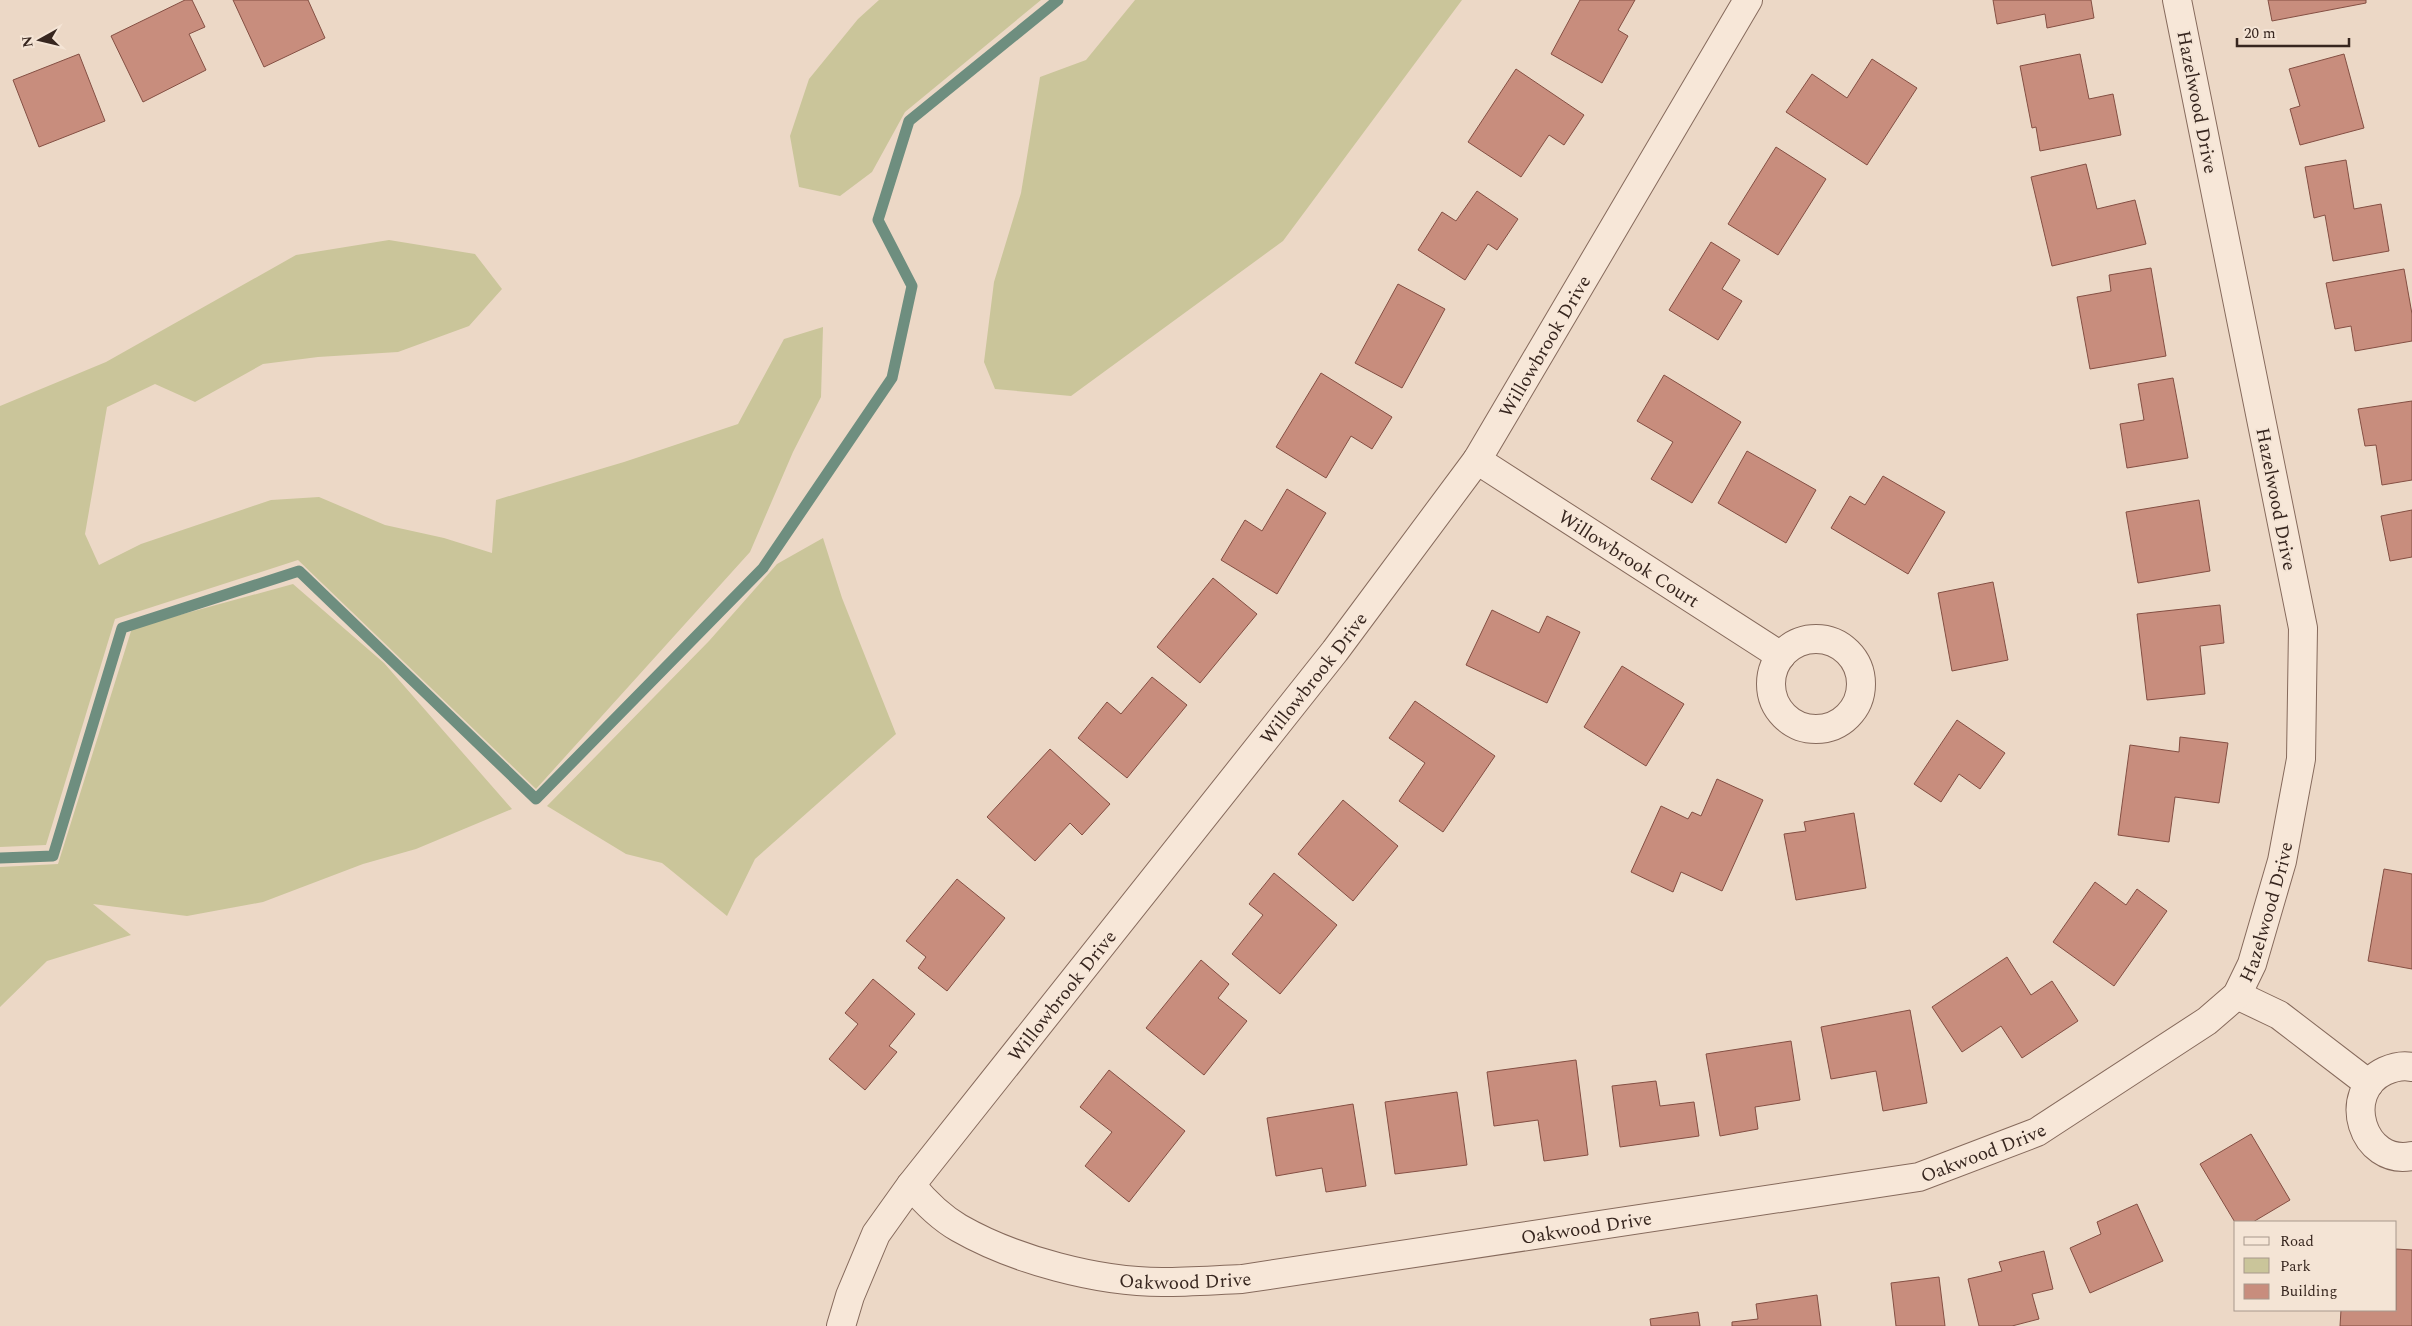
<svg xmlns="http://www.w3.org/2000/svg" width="2412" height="1326" viewBox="0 0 2412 1326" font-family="Spectral,serif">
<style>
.green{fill:#cac59a}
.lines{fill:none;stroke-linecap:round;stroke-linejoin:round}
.stream{stroke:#6e8e7f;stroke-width:11}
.building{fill:#c88d7d;stroke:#844f43}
.minor-casing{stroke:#866a5c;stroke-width:30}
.minor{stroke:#f7e7d8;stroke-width:28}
.labels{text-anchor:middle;stroke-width:4;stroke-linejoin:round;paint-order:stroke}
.street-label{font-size:19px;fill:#37261f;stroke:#f4e4d5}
</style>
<rect width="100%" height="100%" fill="#ecd8c6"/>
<g class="green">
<polygon points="879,0 1041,0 905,112 872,172 840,196 799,187 790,136 809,79 858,19"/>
<polygon points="1135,0 1462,0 1283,241 1071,396 995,389 984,362 994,282 1021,193 1040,77 1086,60"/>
<polygon points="389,240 475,254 502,289 469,326 398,352 318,357 263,364 195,402 155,384 107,407 85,534 99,565 141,544 271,500 319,497 385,525 444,538 492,553 496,500 624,462 738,424 784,339 823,327 821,397 793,452 750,552 536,789 298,560 115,619 46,845 0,847 0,406 106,362 296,255"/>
<polygon points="823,538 842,598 896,734 755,859 727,916 662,863 626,854 547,806 709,641 777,564"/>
<polygon points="293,584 384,663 512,809 416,849 363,864 263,902 187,916 93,904 131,935 47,961 0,1007 0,867 58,864 132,628"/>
</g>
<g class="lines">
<polyline class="stream" points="0,858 53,856 122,628 299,571 536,799 763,568 892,378 912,286 878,220 909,121 1058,0"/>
</g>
<g class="building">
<polygon points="185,0 192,0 205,27 189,34 206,70 143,102 111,36"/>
<polygon points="233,0 308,0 325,38 264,67"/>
<polygon points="1580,0 1635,0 1618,30 1628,36 1602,83 1551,54"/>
<polygon points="1993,0 2091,0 2094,18 2047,28 2045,14 1997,24"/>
<polygon points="2268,0 2366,0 2366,3 2272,21"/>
<polygon points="79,54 105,121 39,147 13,80"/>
<polygon points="2080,54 2089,99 2113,94 2121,135 2040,151 2036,127 2032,128 2020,66"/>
<polygon points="2344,54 2364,128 2300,145 2290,109 2300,106 2289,69"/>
<polygon points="1872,59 1917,88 1867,165 1786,112 1812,74 1847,98"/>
<polygon points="1516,69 1584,115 1564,145 1549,135 1521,177 1468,142"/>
<polygon points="1776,147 1826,179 1778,255 1728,224"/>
<polygon points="2346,160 2354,209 2381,204 2389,251 2333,261 2325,215 2314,218 2305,167"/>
<polygon points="2086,164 2097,209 2135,200 2146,244 2052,266 2031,177"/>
<polygon points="1477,191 1518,219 1497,250 1488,244 1465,280 1418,250 1442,212 1456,221"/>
<polygon points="1711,242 1740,260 1722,289 1742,301 1718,340 1669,310"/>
<polygon points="2151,268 2166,356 2090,369 2077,297 2111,291 2109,275"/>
<polygon points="2404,269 2412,314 2412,341 2355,351 2351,326 2335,329 2326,283"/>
<polygon points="1398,284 1445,309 1402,388 1355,363"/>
<polygon points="1321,373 1392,417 1372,449 1351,436 1326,478 1276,447"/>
<polygon points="1664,375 1741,422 1692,503 1651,479 1673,442 1637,421"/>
<polygon points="2173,378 2188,458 2127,468 2120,424 2144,420 2138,384"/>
<polygon points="2412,401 2412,480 2382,485 2376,445 2365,446 2358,409"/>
<polygon points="1747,451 1816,490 1786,543 1718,503"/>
<polygon points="1883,476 1945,512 1908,574 1831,528 1850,496 1865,505"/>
<polygon points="1287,489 1326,513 1277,594 1221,560 1245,520 1262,531"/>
<polygon points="2199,500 2210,571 2138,583 2126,512"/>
<polygon points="2412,510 2412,557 2390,561 2381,516"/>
<polygon points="1213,578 1257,614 1200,683 1157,647"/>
<polygon points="1993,582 2008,660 1952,671 1938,593"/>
<polygon points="2220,605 2224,643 2200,646 2205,694 2147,700 2137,614"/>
<polygon points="1492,610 1539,633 1547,616 1580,632 1547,703 1466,665"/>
<polygon points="1622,666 1684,704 1646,766 1584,727"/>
<polygon points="1152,677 1187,705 1127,778 1078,738 1107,702 1121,714"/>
<polygon points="1415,701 1495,756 1443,832 1399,801 1425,763 1389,738"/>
<polygon points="1957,720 2005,753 1980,789 1959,774 1941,802 1914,784"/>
<polygon points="2180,737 2228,743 2219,803 2175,797 2169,842 2118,835 2130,745 2179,752"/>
<polygon points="1050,749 1110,804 1082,835 1070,823 1035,861 987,817"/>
<polygon points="1717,779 1763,800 1722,891 1681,872 1673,892 1631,872 1661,806 1688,819 1692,812 1701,816"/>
<polygon points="1343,800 1398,846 1353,901 1298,854"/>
<polygon points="1854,813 1866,888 1796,900 1784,834 1806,831 1804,822"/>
<polygon points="2384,869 2412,874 2412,969 2368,961"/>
<polygon points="1274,873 1337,925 1280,994 1232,954 1263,915 1249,904"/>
<polygon points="957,879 1005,918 947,991 918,968 926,957 906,941"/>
<polygon points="2095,882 2126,905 2137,889 2167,911 2114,986 2053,942"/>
<polygon points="2007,957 2031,995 2052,981 2078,1021 2022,1058 2001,1026 1962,1052 1932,1007"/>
<polygon points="1201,960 1229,984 1218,998 1247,1021 1204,1075 1146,1028"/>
<polygon points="873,979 915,1014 889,1046 897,1052 865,1090 829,1059 858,1024 845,1013"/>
<polygon points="1910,1010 1927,1103 1883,1111 1876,1071 1831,1079 1821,1027"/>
<polygon points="1791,1041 1800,1100 1755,1107 1758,1129 1720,1136 1706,1054"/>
<polygon points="1576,1060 1588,1155 1544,1161 1538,1120 1494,1126 1487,1072"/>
<polygon points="1109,1070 1185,1131 1129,1202 1085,1166 1112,1132 1080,1107"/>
<polygon points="1656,1081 1660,1106 1694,1102 1699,1136 1620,1147 1612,1086"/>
<polygon points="1457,1092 1467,1165 1395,1174 1385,1102"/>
<polygon points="1353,1104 1366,1186 1326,1192 1322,1168 1276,1176 1267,1118"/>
<polygon points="2251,1134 2290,1200 2253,1222 2236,1222 2236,1224 2200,1164"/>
<polygon points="2137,1204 2163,1261 2090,1293 2070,1248 2101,1234 2097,1222"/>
<polygon points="2396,1249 2412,1250 2412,1326 2340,1326 2341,1310 2396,1310"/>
<polygon points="2044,1251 2053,1289 2032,1294 2039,1319 2012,1326 1979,1326 1968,1279 2002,1271 1999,1262"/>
<polygon points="1939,1277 1945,1326 1896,1326 1891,1283"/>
<polygon points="1817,1295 1821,1326 1732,1326 1732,1322 1758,1319 1756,1304"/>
<polygon points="1698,1312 1700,1326 1651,1326 1650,1319"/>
</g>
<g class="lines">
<defs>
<g id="minor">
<path id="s1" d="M1477,460L1781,656"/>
<circle cx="1816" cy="684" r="45"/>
<polyline points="2237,995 2279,1015 2369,1084"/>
<path d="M2412,1067C2403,1065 2394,1067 2385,1071C2340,1092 2362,1166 2412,1156"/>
<path id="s2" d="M911,1185C925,1202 940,1217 959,1228C1015,1260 1098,1282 1162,1282C1189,1282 1216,1280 1242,1279L1919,1177L2037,1132L2207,1021L2237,995L2252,964L2282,861L2301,759L2303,628L2177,0"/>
<path id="s3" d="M841,1326L850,1296L876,1234L911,1185L1335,651L1477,460L1748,0"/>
</g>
</defs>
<use href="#minor" class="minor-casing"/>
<use href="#minor" class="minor"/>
</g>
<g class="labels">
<g class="street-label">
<text transform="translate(2198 102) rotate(79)" y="7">Hazelwood Drive</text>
<text dy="7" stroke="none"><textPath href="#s3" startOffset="1211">Willowbrook Drive</textPath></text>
<text transform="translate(2277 499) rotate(79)" y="7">Hazelwood Drive</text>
<text dy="7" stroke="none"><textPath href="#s1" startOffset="181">Willowbrook Court</textPath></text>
<text dy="7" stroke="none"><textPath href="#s3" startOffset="806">Willowbrook Drive</textPath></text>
<text dy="7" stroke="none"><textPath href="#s2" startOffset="1499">Hazelwood Drive</textPath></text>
<text dy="7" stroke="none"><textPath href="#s3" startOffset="401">Willowbrook Drive</textPath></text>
<text dy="7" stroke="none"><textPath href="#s2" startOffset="1110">Oakwood Drive</textPath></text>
<text dy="7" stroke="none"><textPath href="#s2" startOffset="705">Oakwood Drive</textPath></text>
<text dy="7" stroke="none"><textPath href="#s2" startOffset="300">Oakwood Drive</textPath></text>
</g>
</g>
<rect x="2234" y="1221" width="162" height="90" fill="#f4e4d5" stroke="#a8988c"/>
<rect x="2244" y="1237" width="25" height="8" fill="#f7e7d8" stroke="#a8988c"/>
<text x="2280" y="1246" font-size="15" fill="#37261f">Road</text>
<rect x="2244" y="1258" width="25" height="15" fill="#cac59a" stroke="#a8988c"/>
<text x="2280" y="1271" font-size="15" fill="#37261f">Park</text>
<rect x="2244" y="1284" width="25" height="15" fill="#c88d7d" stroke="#a8988c"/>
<text x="2280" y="1296" font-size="15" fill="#37261f">Building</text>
<g transform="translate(40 40) rotate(262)" stroke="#f4e4d5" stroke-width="4" paint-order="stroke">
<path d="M0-4L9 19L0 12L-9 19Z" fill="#37261f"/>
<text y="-8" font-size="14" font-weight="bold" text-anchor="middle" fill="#37261f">N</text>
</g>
<path d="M2237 38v8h112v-8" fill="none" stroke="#37261f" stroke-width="2.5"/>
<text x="2244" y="38" font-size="15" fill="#37261f" stroke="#f4e4d5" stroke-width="4" paint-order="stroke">20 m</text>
</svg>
